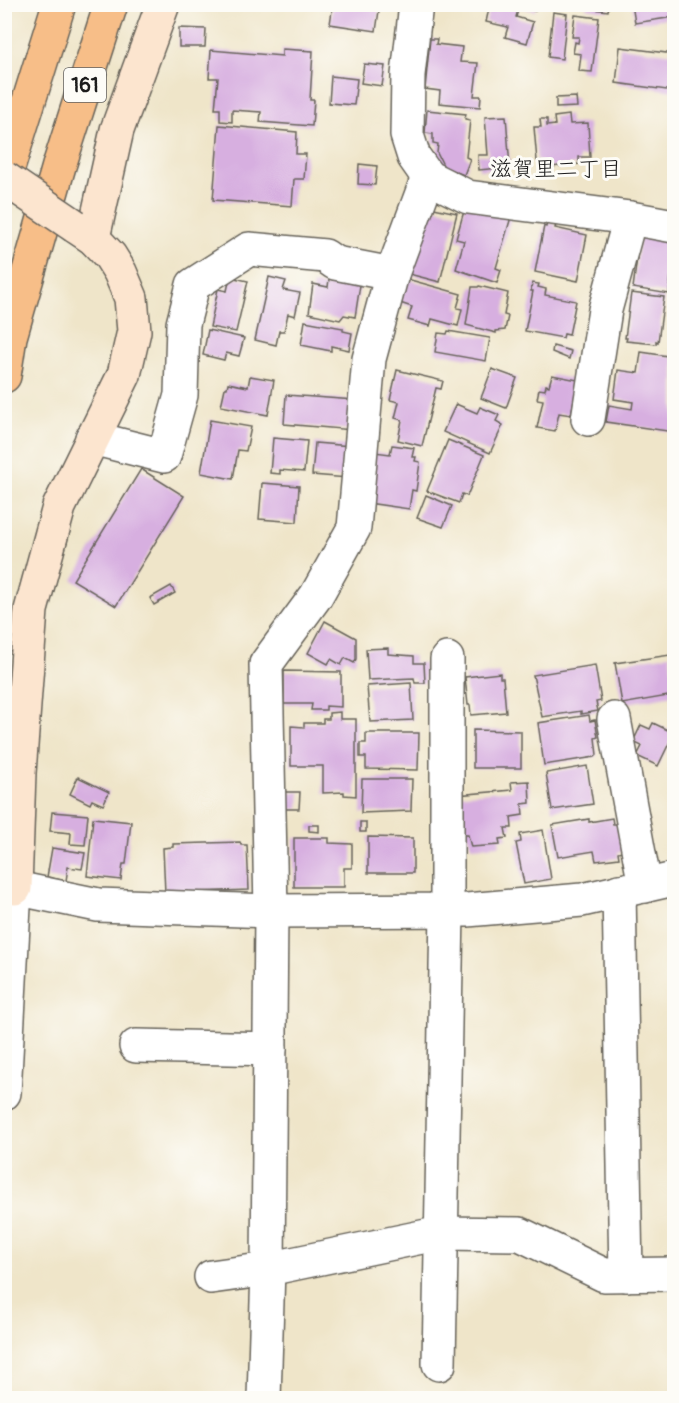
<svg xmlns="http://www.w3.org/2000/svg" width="679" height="1403" viewBox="0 0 679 1403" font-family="Pangolin,'Klee One',sans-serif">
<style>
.building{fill:#d7afe0}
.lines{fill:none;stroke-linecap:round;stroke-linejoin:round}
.street-casing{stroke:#666259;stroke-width:36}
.secondary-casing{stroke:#666259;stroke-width:36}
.highway-casing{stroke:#666259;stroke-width:36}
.street{stroke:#fff;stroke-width:33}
.secondary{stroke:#fce5cf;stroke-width:33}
.highway{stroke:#f7be88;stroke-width:33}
.secondary-bridge-casing{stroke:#666259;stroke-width:36;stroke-linecap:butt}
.secondary-bridge{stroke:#fce5cf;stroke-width:33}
.labels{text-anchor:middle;stroke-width:6;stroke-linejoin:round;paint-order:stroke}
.shield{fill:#fdfcf7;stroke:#605f5e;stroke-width:1.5}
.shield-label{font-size:20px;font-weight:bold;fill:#1c1c1c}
.neighbourhood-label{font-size:22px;fill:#1c1c1c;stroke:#fdfcf7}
</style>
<rect width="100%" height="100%" fill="#fdfcf7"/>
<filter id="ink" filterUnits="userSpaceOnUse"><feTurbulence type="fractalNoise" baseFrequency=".0167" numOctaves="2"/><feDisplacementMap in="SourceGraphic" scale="12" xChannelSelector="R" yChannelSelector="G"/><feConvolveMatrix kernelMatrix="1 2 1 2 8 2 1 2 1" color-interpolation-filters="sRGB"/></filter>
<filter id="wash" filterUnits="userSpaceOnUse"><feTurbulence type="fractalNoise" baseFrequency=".008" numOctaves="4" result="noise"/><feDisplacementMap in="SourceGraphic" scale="24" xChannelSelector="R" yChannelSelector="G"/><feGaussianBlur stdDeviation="1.35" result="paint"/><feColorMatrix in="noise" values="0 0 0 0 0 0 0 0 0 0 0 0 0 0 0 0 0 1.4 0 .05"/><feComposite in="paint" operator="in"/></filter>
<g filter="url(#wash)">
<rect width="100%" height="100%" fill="#efe5c9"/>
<g id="blocks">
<g class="building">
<polygon points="333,4 380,4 376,31 330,24"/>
<polygon points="449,4 469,4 468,9"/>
<polygon points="490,4 536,4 535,11 519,7 516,17 533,22 527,43 505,37 508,27 486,22"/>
<polygon points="587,4 609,4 608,11 586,8"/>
<polygon points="632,4 674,4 674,17 635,23"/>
<polygon points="553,12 567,14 562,59 548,57"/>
<polygon points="575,15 599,18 592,72 579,71 581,54 573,53 575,42 578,43 579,37 572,37"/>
<polygon points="179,28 206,29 205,47 179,47"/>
<polygon points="430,39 437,39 436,44 462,47 460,62 478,63 474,96 481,96 480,107 439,103 440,91 425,89"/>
<polygon points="620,47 674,54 674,91 616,83"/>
<polygon points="282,49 313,51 310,100 314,100 312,126 260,122 261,112 232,110 232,122 220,121 220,109 215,109 218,78 209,78 211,50 282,56"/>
<polygon points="364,64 385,66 382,86 361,83"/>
<polygon points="331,76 357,79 354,105 329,103"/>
<polygon points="576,97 577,107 556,108 556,98"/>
<polygon points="427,110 466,114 465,119 470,120 466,157 470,159 464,175 444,167 437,153 438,144 433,143 433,134 425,133"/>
<polygon points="569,115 570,124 588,123 590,157 579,157 579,164 541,168 541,161 537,161 534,127 541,127 540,119 547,119 547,126 555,125 554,117"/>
<polygon points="506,116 510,167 479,170 478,155 488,155 485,117"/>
<polygon points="219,125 297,132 296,154 306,154 304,179 294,179 292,206 213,200"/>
<polygon points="359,164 377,166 375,185 358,184"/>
<polygon points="466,204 511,217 496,268 501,270 497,283 456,269 464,241 456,239"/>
<polygon points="425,206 457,213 440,282 409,274"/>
<polygon points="547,223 556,224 555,228 587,235 578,281 535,272 544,226 546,227"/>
<polygon points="640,236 674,241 669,294 633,288"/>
<polygon points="230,277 248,281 236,332 210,327 218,289 227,291"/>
<polygon points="269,277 286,281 283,290 300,293 295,316 288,314 284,331 279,331 276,345 255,340"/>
<polygon points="329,279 360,285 355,317 344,315 340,320 309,313 313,284 328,287"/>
<polygon points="407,279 461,294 457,308 462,309 458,326 432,319 430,326 408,320 412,307 400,303"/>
<polygon points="532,283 539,284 538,287 546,289 545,295 576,301 569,335 564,334 563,338 525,331 533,291 531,291"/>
<polygon points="479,286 508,293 504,315 508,316 505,330 496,331 496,333 466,325 472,287 478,287"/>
<polygon points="631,293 664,297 658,342 656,341 656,344 626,341 627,338 625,338"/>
<polygon points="305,321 343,328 343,331 352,333 349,350 331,346 331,351 301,345"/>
<polygon points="208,330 244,338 239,356 226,353 224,360 203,355"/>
<polygon points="448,331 490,338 486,361 435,352 438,333 447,334"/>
<polygon points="553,346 571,351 569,359 552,352"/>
<polygon points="641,352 674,357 674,432 606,422 609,405 632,409 633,402 614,399 618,370 638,373"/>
<polygon points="492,369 517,378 506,408 481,398"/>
<polygon points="397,370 443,381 441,389 436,388 422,446 398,440 402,420 395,418 399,402 390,400"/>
<polygon points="552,375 578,380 571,415 559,413 555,431 537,428 543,400 537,399 539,389 545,390 546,385 549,386"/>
<polygon points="250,376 274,380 268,415 221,406 225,388 227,388 228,383 248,387"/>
<polygon points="286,395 355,400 353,430 284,424"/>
<polygon points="456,404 477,413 480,407 499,415 496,421 503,425 490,453 443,432"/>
<polygon points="210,420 251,427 246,451 238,450 233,479 201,473"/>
<polygon points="273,438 307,441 304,472 280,470 280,474 270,473"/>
<polygon points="448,440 484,455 467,496 462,494 459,503 427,491"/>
<polygon points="315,443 351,446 348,478 312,475"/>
<polygon points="392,445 414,448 412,457 416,457 415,461 420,462 416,491 412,490 409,509 368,503 375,452 390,454"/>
<polygon points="141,469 184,496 116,606 73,580"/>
<polygon points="262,483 299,486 297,522 259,519"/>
<polygon points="426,495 452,506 443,527 417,518"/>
<polygon points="171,586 175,593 154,605 150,598"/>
<polygon points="325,621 356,638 356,659 354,663 345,658 341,665 331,659 328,664 308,653"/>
<polygon points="388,648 388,654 414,656 414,663 424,663 425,683 415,683 414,678 368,680 366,649"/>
<polygon points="670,655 674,695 622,704 615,663"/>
<polygon points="595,665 601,701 596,702 598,711 581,714 581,711 542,717 533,675"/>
<polygon points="284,671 341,672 341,707 326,706 326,710 311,710 312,704 284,704"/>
<polygon points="500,673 500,678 503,678 506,712 471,715 470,705 468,705 465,677"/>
<polygon points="411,683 413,720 370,722 367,686"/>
<polygon points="340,712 340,719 356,719 356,796 344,795 344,792 323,793 323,766 291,766 291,726 304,727 304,723 323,723 323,719 329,719 329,713"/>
<polygon points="589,715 590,721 595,720 598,737 595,738 597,755 595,757 544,765 538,723"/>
<polygon points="653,723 674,733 658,766 637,756 642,746 633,742 641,725 650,729"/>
<polygon points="473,730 521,731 521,768 473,768"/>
<polygon points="366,733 419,733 418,770 366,769 366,757 360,757 360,743 366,743"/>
<polygon points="587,766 593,804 552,810 546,773"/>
<polygon points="78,777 109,792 103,805 92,800 90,804 70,794"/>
<polygon points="362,779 412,779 411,811 361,813"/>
<polygon points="529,781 530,803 522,804 523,815 511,817 512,828 505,828 507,838 499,839 500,845 471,847 468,835 460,835 457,795 512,790 511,782"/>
<polygon points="283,792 300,792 299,809 283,809"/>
<polygon points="671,797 674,797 674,817 673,817"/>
<polygon points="52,812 88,815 85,845 70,844 71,833 50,831"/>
<polygon points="93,818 131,822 126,864 123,864 121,880 87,876"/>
<polygon points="612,818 613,824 618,824 622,851 618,852 619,858 596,861 594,851 558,857 552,825 589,819 589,822"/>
<rect x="360" y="822" width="6" height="10"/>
<polygon points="309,825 319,825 319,832 309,831"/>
<polygon points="543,830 551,879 524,884 516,843 521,842 520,834"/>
<polygon points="368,837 413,838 413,873 368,873"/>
<polygon points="294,838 329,838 329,843 352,844 352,868 344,868 344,887 294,887"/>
<polygon points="240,842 241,845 247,845 249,890 165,893 163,848 173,847 173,844"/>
<polygon points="52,848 85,853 82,869 68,867 66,881 47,877"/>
</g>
</g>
</g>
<g filter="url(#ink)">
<use href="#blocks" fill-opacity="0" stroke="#666259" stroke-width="1.5"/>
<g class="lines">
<defs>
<g id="street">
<polyline points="416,4 408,75 407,135 414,157 428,177 468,197 630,218 674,226"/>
<polyline points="428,177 392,274 369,359 354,528 316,596 266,664 271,911 268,1269 441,1233 520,1234 604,1275 674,1274"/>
<polyline points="588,419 605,310 630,218"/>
<polyline points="92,438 164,456 181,395 183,324 193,285 249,249 325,256 335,263 392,274"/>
<polyline points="614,719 645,886"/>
<polyline points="619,891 626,1275"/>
<polyline points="136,1046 270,1049"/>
<polyline points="4,1093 15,888 98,905 271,911 467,910 582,900 674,879"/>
<polyline points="211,1277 268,1269 264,1398"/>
<polyline points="439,1364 447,910 447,659"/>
</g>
<g id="secondary">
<polyline points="93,238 117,130 163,4"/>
<polyline points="15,888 19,773 31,610 59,507 124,375 134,331 131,298 120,272 110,256 93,238 75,226"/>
</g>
<g id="highway">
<polyline points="4,181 59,4"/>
<polyline points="4,376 10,337 59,166 111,4"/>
</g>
</defs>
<use href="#street" class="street-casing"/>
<use href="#secondary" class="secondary-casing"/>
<use href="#highway" class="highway-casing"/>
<use href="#street" class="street"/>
<use href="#secondary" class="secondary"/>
<use href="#highway" class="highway"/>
<defs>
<polyline id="secondary-bridge" points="4,178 75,226"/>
</defs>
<use href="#secondary-bridge" class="secondary-bridge-casing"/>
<use href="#secondary-bridge" class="secondary-bridge"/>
</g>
</g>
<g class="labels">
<rect class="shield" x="64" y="68" width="42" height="34" rx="4.5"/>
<g class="shield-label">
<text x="85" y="92">161</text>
</g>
<g class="neighbourhood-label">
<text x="556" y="176">滋賀里二丁目</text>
</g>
</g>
<rect width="679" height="1403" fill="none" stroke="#fdfcf7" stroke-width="24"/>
</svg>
